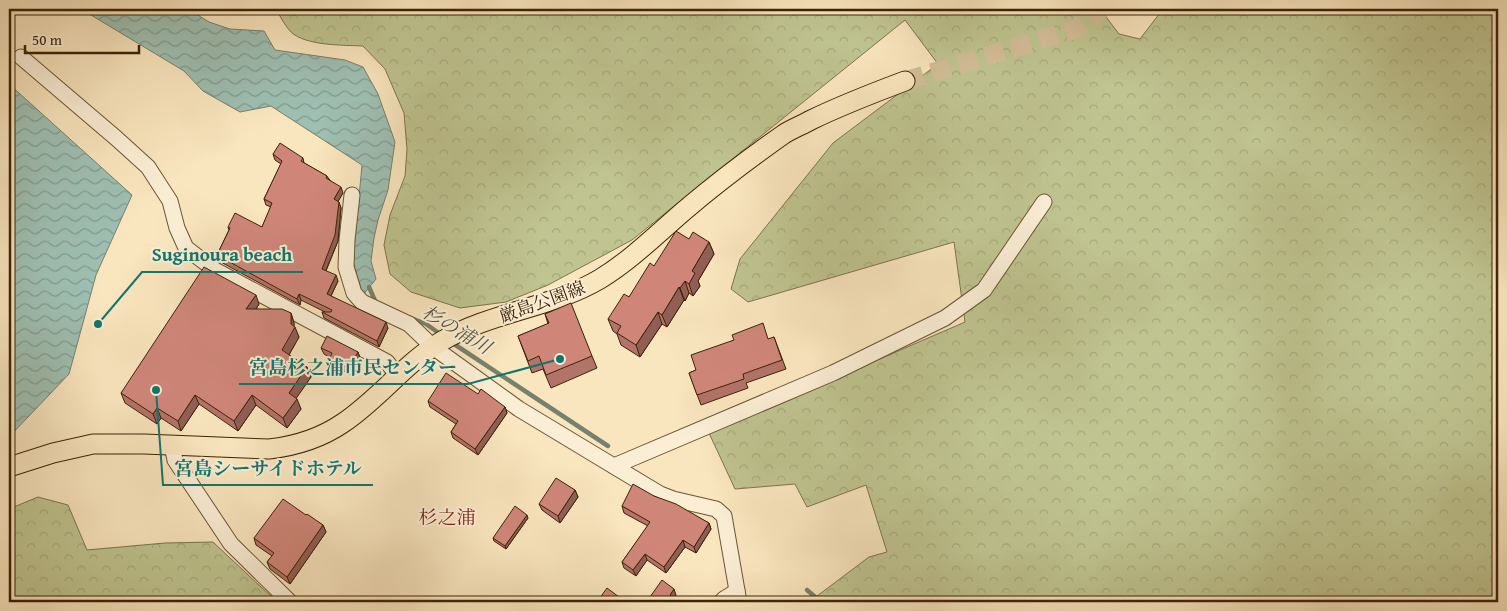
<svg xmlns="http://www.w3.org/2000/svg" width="1507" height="611" viewBox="0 0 1507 611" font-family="'Gentium Book Plus','Noto Serif JP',serif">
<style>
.forest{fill:url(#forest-crowns);stroke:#7e744b}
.water{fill:url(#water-waves);stroke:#77816d}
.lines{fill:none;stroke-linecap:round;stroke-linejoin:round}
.stream{stroke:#77816d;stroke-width:4.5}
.major-tunnel{stroke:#d3be99;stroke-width:19;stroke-dasharray:19 9;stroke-linecap:butt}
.minor-casing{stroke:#6b5434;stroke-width:17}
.major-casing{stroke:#3c2306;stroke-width:21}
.minor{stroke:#fbeed5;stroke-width:15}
.major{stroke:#f9e5be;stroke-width:19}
.wall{fill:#b27368;stroke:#3c2306}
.shaded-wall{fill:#915e55;stroke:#3c2306}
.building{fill:#cf8679;stroke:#3c2306}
.labels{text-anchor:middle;stroke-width:4;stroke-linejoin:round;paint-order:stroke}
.street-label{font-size:18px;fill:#3c2306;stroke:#fbeed5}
.water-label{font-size:19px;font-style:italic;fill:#59523a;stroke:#fbeed5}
.neighbourhood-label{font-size:19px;fill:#7a1f14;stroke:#fbeed5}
.leader{fill:none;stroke:#0f766e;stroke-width:2}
.callout-dot{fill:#0f766e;stroke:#fbeed5;stroke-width:2}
.callout-label{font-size:19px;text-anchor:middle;font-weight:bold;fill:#0f766e;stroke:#fbeed5;stroke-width:4;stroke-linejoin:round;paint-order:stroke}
</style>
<defs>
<pattern id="forest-crowns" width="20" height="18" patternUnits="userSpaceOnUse" patternTransform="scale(1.25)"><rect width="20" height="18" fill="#bfc490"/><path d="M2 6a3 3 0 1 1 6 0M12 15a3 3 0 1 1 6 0" fill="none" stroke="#a5a87b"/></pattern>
<pattern id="water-waves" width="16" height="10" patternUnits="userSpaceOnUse" patternTransform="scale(1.25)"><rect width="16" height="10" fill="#9ebfb2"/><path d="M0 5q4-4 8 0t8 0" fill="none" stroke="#829b8f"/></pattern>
</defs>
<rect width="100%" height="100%" fill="#f9e5be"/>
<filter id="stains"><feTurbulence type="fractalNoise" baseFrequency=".004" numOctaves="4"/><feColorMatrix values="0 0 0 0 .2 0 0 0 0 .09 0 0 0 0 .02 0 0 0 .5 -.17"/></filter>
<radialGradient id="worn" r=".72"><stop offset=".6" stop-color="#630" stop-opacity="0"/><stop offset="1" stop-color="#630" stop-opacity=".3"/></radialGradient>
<g class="forest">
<path d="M276,9H1100L1119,34L1140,39L1163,9H1498V602H809L869,557L887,552L866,485L807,507L795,484L735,489L709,433L965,322L954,242L748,302L731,289L740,259L833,143L938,64L905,20L632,240L548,285L506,302L460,308L411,292L390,274L384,245L390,215L405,176L407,149L404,113L385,69L363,46C343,45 306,46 291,32C285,26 280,16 276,9Z"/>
<polygon points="38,497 68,505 87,550 165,543 213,542 277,602 9,602 9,509"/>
</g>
<g class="water">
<polygon points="81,9 188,9 209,22 230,29 264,31 275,50 345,60 363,67 378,94 395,142 388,190 378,220 374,238 371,261 376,279 363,295 353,261 362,165 271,106 240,112 203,91 184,71"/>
<polygon points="9,84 132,195 96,275 69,374 9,437"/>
</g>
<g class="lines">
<g class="stream">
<polyline points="369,287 376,303"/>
<polyline points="411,318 426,324 443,336"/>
<polyline points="451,342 608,446"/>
<polyline points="807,590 821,602"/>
</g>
<polyline class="major-tunnel" points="905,81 1076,29 1102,9"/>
<defs>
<g id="minor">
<polyline points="21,57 116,138 148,167 170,201 177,228 186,248 215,270 387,362 397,375"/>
<polyline points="352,195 347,240 346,267 354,293 362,302 409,324 433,347 519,409 660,494 673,499 716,509 724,516 739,602"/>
<polyline points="172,445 175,460 231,544 290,602"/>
<polyline points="614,466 833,373 945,318 984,290 1044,202"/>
<polyline points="721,602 724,599 737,591"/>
</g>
<path id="major" d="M9,467L53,453L93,444H144L269,449C296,446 321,438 343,423C379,399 405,363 442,341C491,312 551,308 600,279C631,260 657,234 685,210C717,183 750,158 784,134C792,129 802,125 811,120C842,105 873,93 905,81"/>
</defs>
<use href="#minor" class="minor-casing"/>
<use href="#major" class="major-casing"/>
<use href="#minor" class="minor"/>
<use href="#major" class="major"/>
</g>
<g class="wall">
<polygon points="273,154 303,158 304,163 327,176 329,179 343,193 338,201 341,208 338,241 326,271 338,281 331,296 388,328 379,347 324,318 322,312 325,312 301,300 300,305 219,261 217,255 229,230 228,227 262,227 271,207 266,205 264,199 281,164 275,160"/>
<polygon points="709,242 714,254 698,281 700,286 693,296 689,293 685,301 684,300 667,327 662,324 640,357 621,345 617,334 613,331 608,319 629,297 654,266"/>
<polygon points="259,304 256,309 291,313 294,323 294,327 299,337 289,355 307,367 311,377 296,398 301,409 287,428 256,405 238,431 199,404 181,431 161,418 157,424 125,403 121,393"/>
<polygon points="545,314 592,356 597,368 551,388 543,369 532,373 518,336 548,324"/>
<polygon points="774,337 786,369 746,383 748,388 701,405 689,373"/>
<polygon points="321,348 358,352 360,358 351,375 332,365 330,358 324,354"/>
<polygon points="478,394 505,407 507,413 478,455 453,438 451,432 456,424 430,407 428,401"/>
<polygon points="575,490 578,497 560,523 542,510 539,504"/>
<polygon points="654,496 709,523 711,529 696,553 685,547 666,573 647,560 636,576 624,568 622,562 648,526 624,513 622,506"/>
<polygon points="306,515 323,525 326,532 290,584 270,569 267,562 272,556 256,545 254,538"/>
<polygon points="528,518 506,549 494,541 493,538"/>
<polygon points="676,595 674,598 680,602 652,602 650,597"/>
</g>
<g class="shaded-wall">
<polygon points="341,187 343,193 336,205 334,199"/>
<polygon points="339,202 341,208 338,241 324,275 322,269"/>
<polygon points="709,242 714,254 698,281 700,286 693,296 689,284 692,271"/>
<polygon points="336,275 338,281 329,300 327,294"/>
<polygon points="685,281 689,293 685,301 680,288"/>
<polygon points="679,287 684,300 667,327 662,315"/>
<polygon points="299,294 301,300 300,305 297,299"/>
<polygon points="256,295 259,304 250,319 246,309"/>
<polygon points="658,312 662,324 640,357 636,345"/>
<polygon points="291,313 294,323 294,329 295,327 299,337 286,360 282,350 291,324"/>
<polygon points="386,322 388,328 379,347 377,341"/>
<polygon points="358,352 360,358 351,375 349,368"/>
<polygon points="307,367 311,377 293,403 289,393"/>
<polygon points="195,395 199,404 181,431 178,421"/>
<polygon points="252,395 256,405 238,431 234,421"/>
<polygon points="297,399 301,409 287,428 283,418"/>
<polygon points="505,407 507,413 478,455 475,449"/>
<polygon points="157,408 161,418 157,424 153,414"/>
<polygon points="575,490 578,497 560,523 558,516"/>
<polygon points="527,515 528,518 506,549 505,546"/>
<polygon points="709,523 711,529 696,553 694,547"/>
<polygon points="323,525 326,532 290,584 287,577"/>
<polygon points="683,540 685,547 666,573 664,567"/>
<polygon points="645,554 647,560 636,576 633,570"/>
<polygon points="674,589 676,595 672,602 670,595"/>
<polygon points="619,597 621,602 615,602"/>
</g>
<g class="building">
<polygon points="280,143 303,158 301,161 327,176 326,178 341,187 334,199 339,202 335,235 322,269 336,275 327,294 386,322 377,341 322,312 331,312 332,310 299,294 297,299 217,255 230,228 228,227 235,213 262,227 272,203 264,199 282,161 273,154"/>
<polygon points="676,231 689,239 693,232 709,242 692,271 695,273 689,284 685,281 680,288 679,287 662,315 658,312 636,345 617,333 621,326 608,319 624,294 629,297 650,263 654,266"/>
<polygon points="204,267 256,295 246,309 282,309 291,313 291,324 295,327 282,350 307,367 289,393 297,399 283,418 252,395 234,421 195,395 178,421 157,408 153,414 121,393"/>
<polygon points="571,303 592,356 546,375 539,356 528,361 518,336 549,323 545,314"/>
<polygon points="763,323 768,339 774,337 782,360 743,374 744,379 697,395 689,373 696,370 691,355 734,340 732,335"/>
<polygon points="327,336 358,352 349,368 330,358 332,353 321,348"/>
<polygon points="446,373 478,394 481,389 505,407 475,449 451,432 458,421 428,401"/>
<polygon points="556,478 575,490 558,516 539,504"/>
<polygon points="633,484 654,496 676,504 709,523 694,547 683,540 664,567 645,554 633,570 622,562 650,522 622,506"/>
<polygon points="283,499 306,515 307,514 323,525 287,577 267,562 274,553 254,538"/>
<polygon points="515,506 527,515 505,546 493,538"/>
<polygon points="662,580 674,589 670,595 680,602 658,602 650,597"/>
<polygon points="607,588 619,597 615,602 597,602"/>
<polygon points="777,598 780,602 772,602"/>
</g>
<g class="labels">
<g class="street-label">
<text transform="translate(542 302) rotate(-20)" y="6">厳島公園線</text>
</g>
<g class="water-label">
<text transform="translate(457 329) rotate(31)" y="7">杉の浦川</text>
</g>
<g class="neighbourhood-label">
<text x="447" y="524">杉之浦</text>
</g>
</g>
<path class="leader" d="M98 324L142 272H303M560 359L468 384H239M156 390L163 485H373"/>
<g class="callout-dot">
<circle cx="98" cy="324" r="5"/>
<circle cx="560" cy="359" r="5"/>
<circle cx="156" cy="390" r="5"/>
</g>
<g class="callout-label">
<text x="222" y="261">Suginoura beach</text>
<text x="353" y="374">宮島杉之浦市民センター</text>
<text x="268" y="475">宮島シーサイドホテル</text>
</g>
<rect width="1507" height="611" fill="none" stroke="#f9e5be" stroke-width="30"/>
<rect x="10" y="10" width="1487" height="591" fill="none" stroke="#3c2306" stroke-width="2.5"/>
<rect x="15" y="15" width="1477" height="581" fill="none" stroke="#3c2306"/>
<path d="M25 45v8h114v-8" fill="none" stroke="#3c2306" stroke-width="2.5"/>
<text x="32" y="45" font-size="15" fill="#3c2306" stroke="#fbeed5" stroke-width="4" paint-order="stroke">50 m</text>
<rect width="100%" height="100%" filter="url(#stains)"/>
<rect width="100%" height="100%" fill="url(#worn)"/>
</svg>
